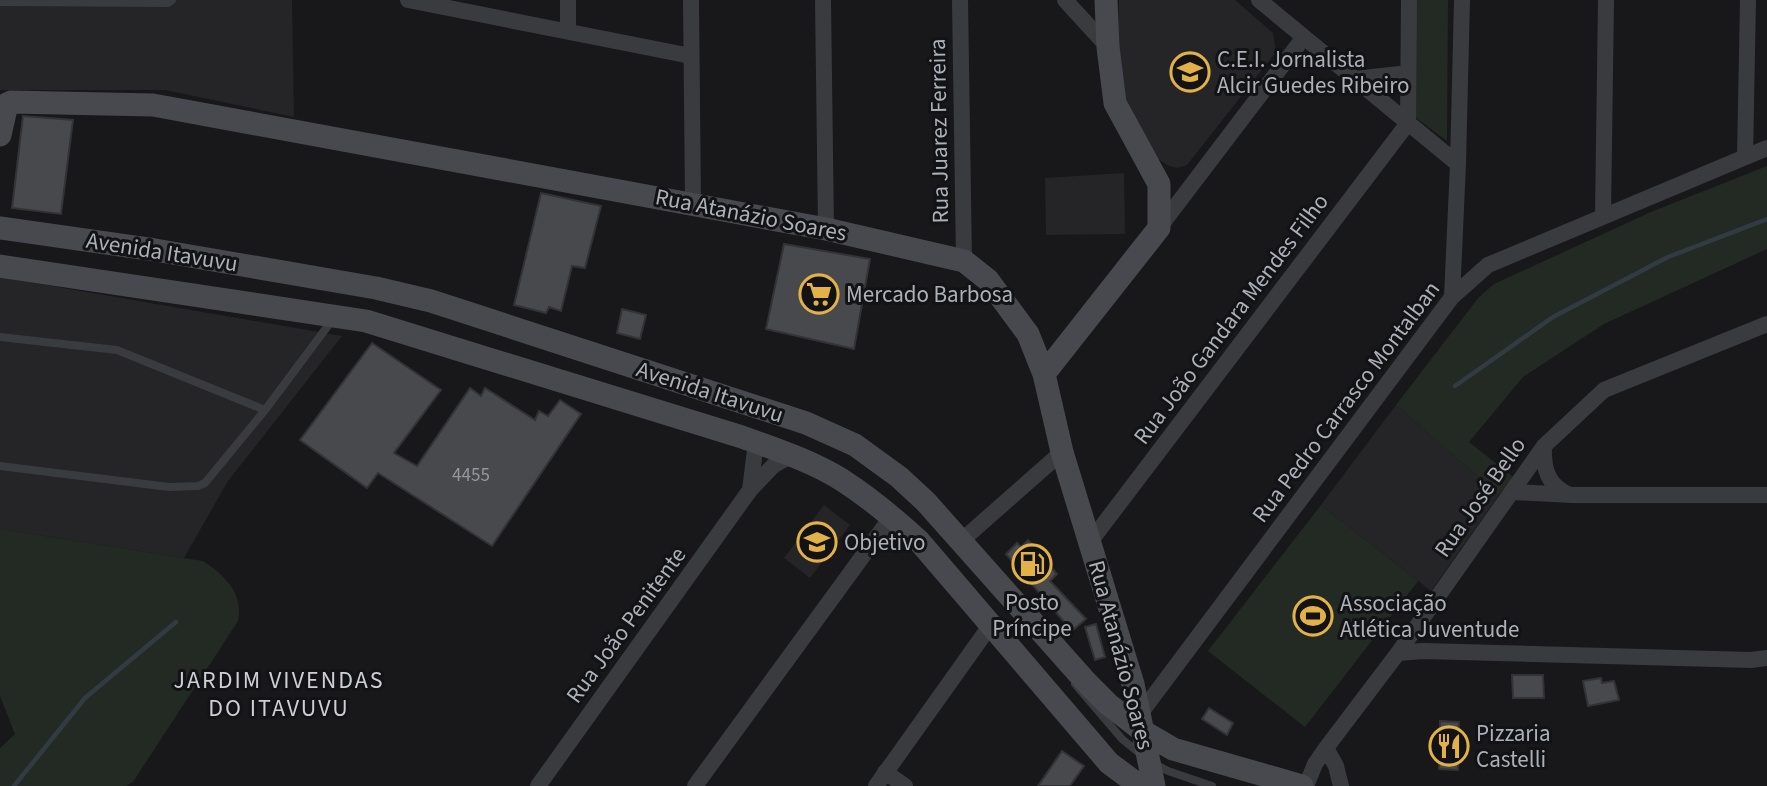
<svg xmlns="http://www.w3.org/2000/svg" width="1767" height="786" font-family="'Source Sans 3',sans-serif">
	<rect width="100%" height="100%" fill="#18181a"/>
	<path fill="#252527" d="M0,0H292L294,117L165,90H0Z
		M1119,0H1235L1273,33L1276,52L1187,165L1177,168L1167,165L1157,158L1123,93L1118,48Z
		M1124,173L1125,234L1046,235L1045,178Z
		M0,277L342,336L228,481L184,558L0,529Z
		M1396,405L1499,495L1431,591L1321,505Z
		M824,505L850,525L810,578L784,558Z"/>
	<path fill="#232a24" d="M1416,0H1448L1447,141L1415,117Z
		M1767,166V249L1604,324L1523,377L1469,442L1513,477L1499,495L1396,405L1479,297L1494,284L1651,212Z
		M1321,505L1418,581L1305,727L1208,651Z
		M0,529L203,561C224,575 244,593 238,621L133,782L126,786H0V748L15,734L0,696Z"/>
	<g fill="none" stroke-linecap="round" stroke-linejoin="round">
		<path stroke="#323b42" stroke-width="4.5" d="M1455,386L1553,317L1668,257L1767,219
			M14,786L85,698L176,622"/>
	</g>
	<path fill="#48494d" stroke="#333336" stroke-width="2" d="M23,116L73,120L61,214L12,208Z
		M541,193L601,206L585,268L572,266L561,311L549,307L546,313L514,305Z
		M784,244L870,259L854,349L766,329Z
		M622,309L646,315L640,339L617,333Z
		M372,343L441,390L394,453L417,466L470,388L481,396L485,388L535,420L539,411L548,416L560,400L581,414L492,546L378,473L367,488L300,440Z
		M1028,540L1057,574L1050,581L1086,619L1072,631L1006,554L1017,543L1021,547Z
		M1096,624L1105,657L1095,660L1085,627Z
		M1512,675H1543L1544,698H1513Z
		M1601,678L1602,683L1614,681L1619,700L1588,706L1583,681Z
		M1209,708L1233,723L1227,735L1202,719Z
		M1440,721L1459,722L1458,770L1439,769Z
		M1062,751L1084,766L1070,786H1038Z"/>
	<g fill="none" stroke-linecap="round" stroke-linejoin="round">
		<path stroke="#3a3b3f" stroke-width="8" d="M0,2L168,3L172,0
			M0,337L117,350L265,410
			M0,466L169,487L198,486L205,483L265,410L333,319
			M1075,684L1122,739L1143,756
			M1153,763L1168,771L1212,786"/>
		<path stroke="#3a3b3f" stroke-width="16" d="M408,0L691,56
			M568,0V30
			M691,0L693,203
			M823,0L826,229
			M960,0L964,261
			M1065,0L1108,47
			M1259,0L1458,164
			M1355,79L1408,73
			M1745,157L1748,0
			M1603,215L1606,0
			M1159,228L1304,37
			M1452,297L1458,164L1462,0
			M1544,446C1543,467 1547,486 1570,495
			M750,490L756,442
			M1512,492L1572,495H1767
			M960,542L1062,452
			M1090,542L1408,123L1409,0
			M1398,653L1423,651L1751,660L1767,658
			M1140,714L1452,297L1488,265L1767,148
			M1326,748L1336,766L1341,786
			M885,772L905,786
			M538,786L750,490L774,465L791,456
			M695,786L892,516
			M876,786L990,626
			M1306,786L1315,764L1326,748L1398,653L1544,446L1604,390L1767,324"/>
		<path stroke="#48494f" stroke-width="23" d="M0,135L7,104L11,102L153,105L826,229L964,261L988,280L1028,334L1044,374L1062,452L1133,684L1154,786
			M0,228L155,250L376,288L431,301L806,423L855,445L899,477L926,502L1087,683L1108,704L1144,732L1173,749L1302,786
			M0,266L366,321L742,437C775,449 812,461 842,480C870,498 895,519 919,541L1109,763L1140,786
			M1044,374L1159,228V184L1115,103L1108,47L1106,0"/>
	</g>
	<defs>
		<g id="school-ring" transform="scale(2.0125)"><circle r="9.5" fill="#131315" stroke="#e2b148" stroke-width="1.5"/><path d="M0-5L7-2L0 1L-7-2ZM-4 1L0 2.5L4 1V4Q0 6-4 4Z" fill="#e2b148"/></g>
		<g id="supermarket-ring" transform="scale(2.0125)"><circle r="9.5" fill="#131315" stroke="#e2b148" stroke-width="1.5"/><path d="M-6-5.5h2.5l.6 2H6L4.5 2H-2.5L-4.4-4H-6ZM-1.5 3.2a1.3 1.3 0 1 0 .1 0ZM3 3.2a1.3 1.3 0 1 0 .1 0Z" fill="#e2b148"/></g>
		<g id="university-ring" transform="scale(2.0125)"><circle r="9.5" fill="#131315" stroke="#e2b148" stroke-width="1.5"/><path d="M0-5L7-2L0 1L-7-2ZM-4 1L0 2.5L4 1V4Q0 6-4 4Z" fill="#e2b148"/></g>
		<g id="fuel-ring" transform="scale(2.0125)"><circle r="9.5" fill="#131315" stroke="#e2b148" stroke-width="1.5"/><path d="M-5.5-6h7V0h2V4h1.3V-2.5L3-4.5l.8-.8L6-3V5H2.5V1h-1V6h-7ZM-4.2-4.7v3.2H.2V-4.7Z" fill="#e2b148"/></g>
		<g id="stadium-ring" transform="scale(2.0125)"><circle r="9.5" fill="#131315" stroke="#e2b148" stroke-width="1.5"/><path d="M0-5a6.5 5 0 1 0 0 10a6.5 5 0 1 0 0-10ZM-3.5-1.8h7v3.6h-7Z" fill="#e2b148"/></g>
		<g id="restaurant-ring" transform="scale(2.0125)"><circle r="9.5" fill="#131315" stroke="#e2b148" stroke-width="1.5"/><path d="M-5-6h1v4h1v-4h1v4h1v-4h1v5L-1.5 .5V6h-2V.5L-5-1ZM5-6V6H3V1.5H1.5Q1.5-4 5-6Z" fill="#e2b148"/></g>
	</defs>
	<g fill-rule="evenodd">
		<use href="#school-ring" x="1190" y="72"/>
		<use href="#supermarket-ring" x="819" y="294"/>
		<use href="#university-ring" x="817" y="542"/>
		<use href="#fuel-ring" x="1032" y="564"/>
		<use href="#stadium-ring" x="1313" y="616"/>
		<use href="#restaurant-ring" x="1449" y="746"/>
	</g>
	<g text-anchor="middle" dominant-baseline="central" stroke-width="6" stroke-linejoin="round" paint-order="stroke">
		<g font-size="19" fill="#93969e">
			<text x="471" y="475">4455</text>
		</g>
		<g font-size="23" fill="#acb0b9" stroke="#131315" text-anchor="start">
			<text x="1217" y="59">C.E.I. Jornalista<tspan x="1217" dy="26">Alcir Guedes Ribeiro</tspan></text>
			<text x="846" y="294">Mercado Barbosa</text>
			<text x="844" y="542">Objetivo</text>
			<text x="1032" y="602" text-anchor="middle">Posto<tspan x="1032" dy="26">Príncipe</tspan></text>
			<text x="1340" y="603">Associação<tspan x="1340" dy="26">Atlética Juventude</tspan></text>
			<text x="1476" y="733">Pizzaria<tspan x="1476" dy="26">Castelli</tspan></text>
		</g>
		<g font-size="23" fill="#acb0b9" stroke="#131315">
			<text transform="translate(939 131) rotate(-91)">Rua Juarez Ferreira</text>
			<text transform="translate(751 215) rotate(11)">Rua Atanázio Soares</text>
			<text transform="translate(162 252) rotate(9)">Avenida Itavuvu</text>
			<text transform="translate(1231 319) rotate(-53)">Rua João Gandara Mendes Filho</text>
			<text transform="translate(710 392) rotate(18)">Avenida Itavuvu</text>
			<text transform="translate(1346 402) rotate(-53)">Rua Pedro Carrasco Montalban</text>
			<text transform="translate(1480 497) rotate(-55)">Rua José Bello</text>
			<text transform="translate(626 625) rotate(-54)">Rua João Penitente</text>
			<text transform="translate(1121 655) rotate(75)">Rua Atanázio Soares</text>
		</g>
		<g font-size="24" letter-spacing="2" fill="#cdcfd5" stroke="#131315">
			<text x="279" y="680">JARDIM VIVENDAS<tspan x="279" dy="28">DO ITAVUVU</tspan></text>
		</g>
	</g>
</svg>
